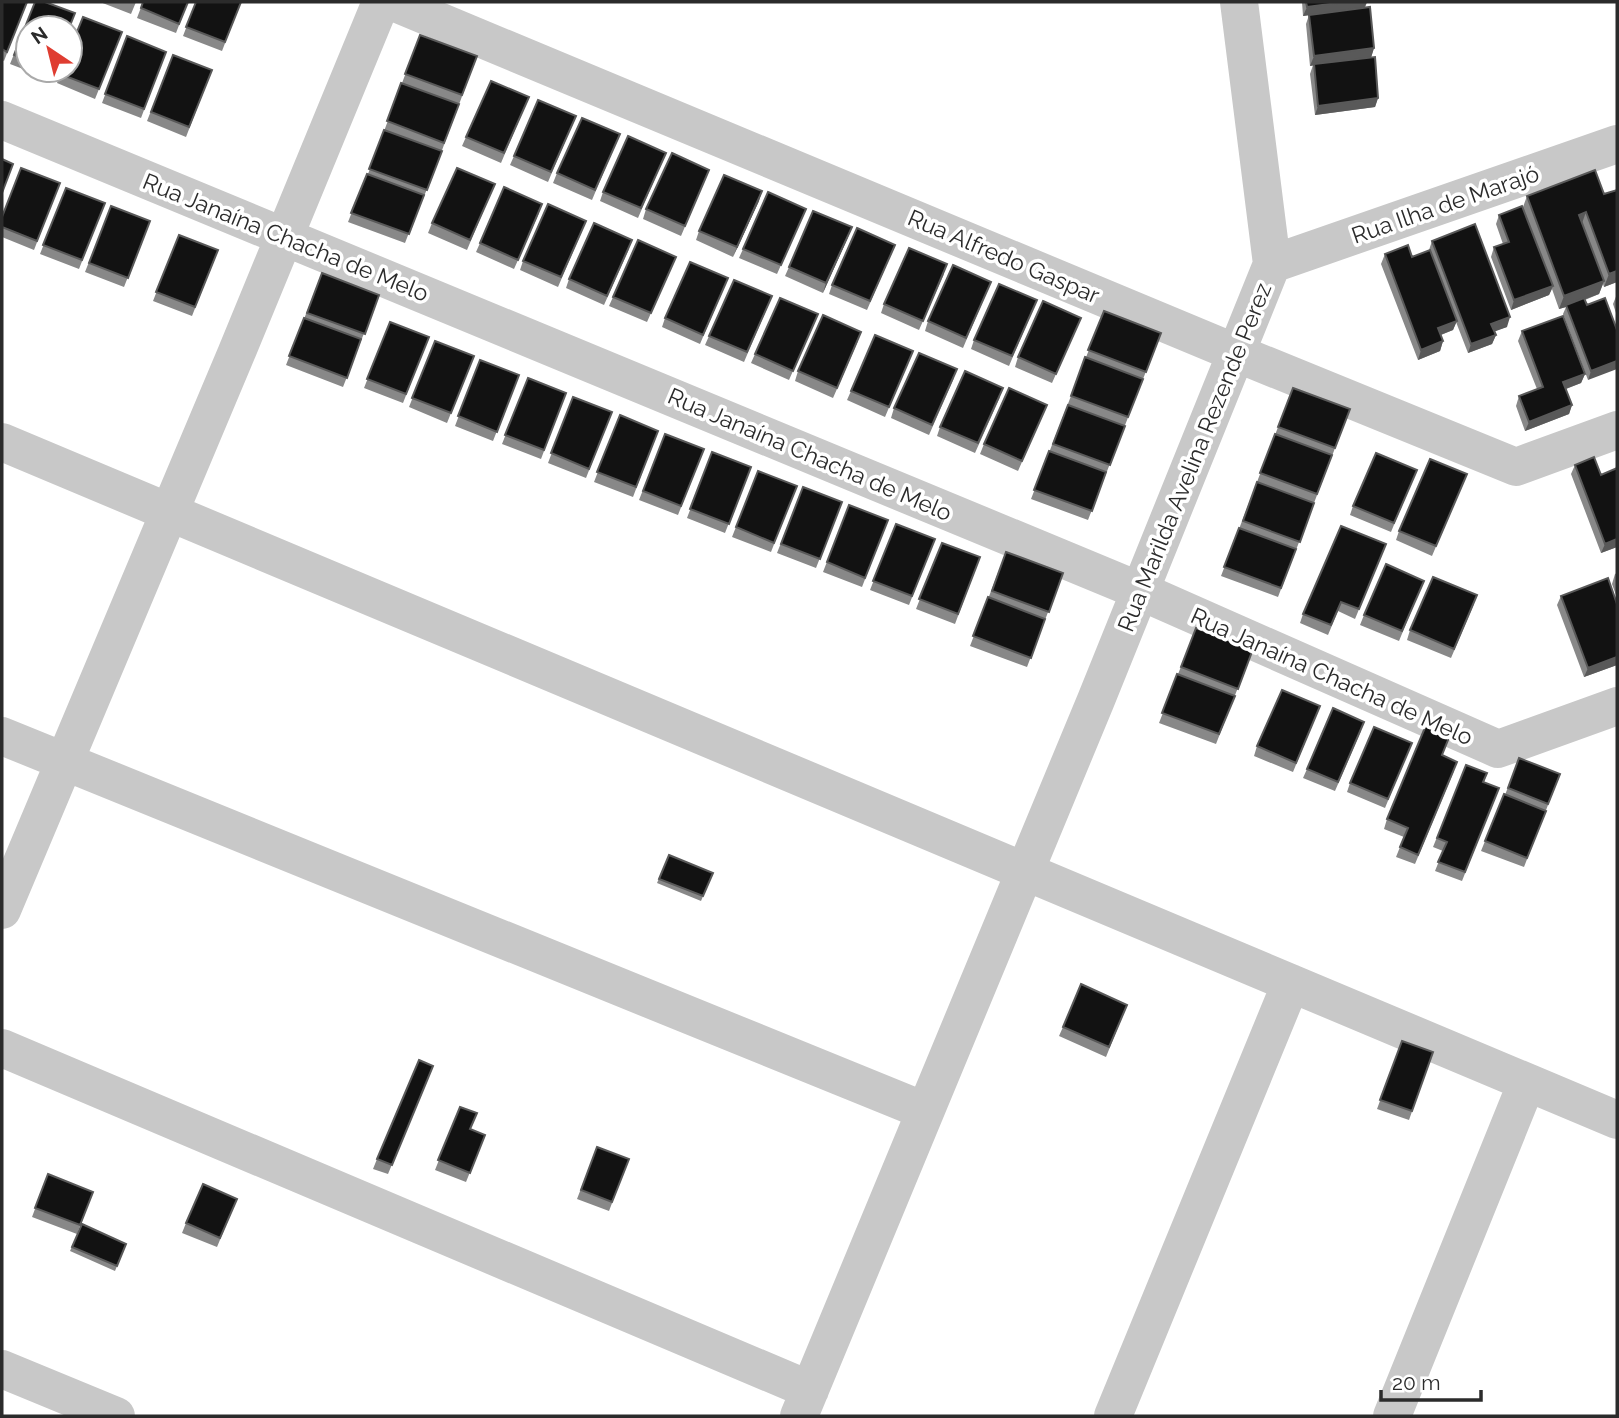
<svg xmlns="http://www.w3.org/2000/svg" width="1619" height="1418" font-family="Raleway,sans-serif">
	<rect width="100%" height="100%" fill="#fff"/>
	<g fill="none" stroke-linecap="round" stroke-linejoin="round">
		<path stroke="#c8c8c8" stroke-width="38" d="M393,2L1236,353L1516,467L1617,430
			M2,120L1140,591L1498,749L1617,706
			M1272,264L1617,144
			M2,442L1617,1120
			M2,736L925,1111
			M2,910L236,354L381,2
			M2,1048L810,1390
			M2,1369L116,1416
			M799,1416L1096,700L1272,264L1239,2
			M1113,1416L1291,983
			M1392,1416L1527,1082"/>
	</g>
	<path fill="#888" d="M2,2H27L4,61L2,60Z
		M35,2L28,28V70H53L49,79L10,64Z
		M100,2H136L131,14Z
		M143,2H188L176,33L137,18Z
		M196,2H241L222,51L183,36Z
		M1302,2H1367L1365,8L1374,48L1371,57L1378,98L1375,107L1315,115L1310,74L1313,65L1310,66L1306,24L1309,15L1303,16Z
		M122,32L95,99L57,83L62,70Z
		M420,35L477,56L438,161L423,199H422L405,243L348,222L367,174H368Z
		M127,36L166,52L141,118L102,103Z
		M173,55L212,70L186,137L147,121Z
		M529,97L501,163L462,146L466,137Z
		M576,116L548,182L510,165L514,156Z
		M616,143L592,200L553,183L557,173Z
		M666,153L638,218L600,201L603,192Z
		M709,170L681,236L643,219L646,209Z
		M60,183L34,250L2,237V217Z
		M66,188L105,203L79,269L40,254Z
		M1617,190V282L1604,287L1603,284L1599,294L1585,300L1587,305L1617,330L1588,380L1563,314L1566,307L1559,309L1552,289L1549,295L1511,310L1491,257L1494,247L1503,244L1496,224L1499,215L1523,207L1527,196L1604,194Z
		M491,193L467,250L428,233L432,223Z
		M759,201L733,257L696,240L699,231Z
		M111,206L150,221L124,287L85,272Z
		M806,209L777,274L739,258L743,249Z
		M539,213L514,269L476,252L480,243Z
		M582,231L558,287L520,270L523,261Z
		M179,235L218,250L192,316L153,301Z
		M848,237L823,293L785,276L789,267Z
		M1432,241L1507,327L1494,331L1496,335L1492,344L1468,353L1456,322L1453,330L1441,335L1443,341L1440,351L1418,360L1381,264L1385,254L1412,257L1429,250Z
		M895,245L867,310L829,294L832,285Z
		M629,249L604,305L566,288L569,279Z
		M676,257L647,322L609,306L613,297Z
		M322,273L379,295L343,387L286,365Z
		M944,274L919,330L881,313L884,304Z
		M728,278L700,344L662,327L665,318Z
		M991,282L963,348L925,331L928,321Z
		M1617,294V316L1613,304Z
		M1037,300L1009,366L971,349L974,340Z
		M768,306L744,362L705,345L709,336Z
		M1104,311L1161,333L1088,520L1031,499Z
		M818,314L789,380L751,363L755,354Z
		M1081,318L1052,383L1015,367L1018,357Z
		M390,322L429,337L403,403L364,388Z
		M1522,331L1585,374L1581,383L1566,389L1572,405L1569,414L1525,431L1516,406L1519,396L1537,389L1518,341Z
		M435,341L474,356L447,423L409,407Z
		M858,341L833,398L795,381L798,371Z
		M913,351L885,417L847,400L851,391Z
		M480,360L519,375L493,441L455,426Z
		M528,378L566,393L541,459L502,444Z
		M954,378L929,435L891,418L894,408Z
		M1293,388L1350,409L1278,597L1221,576Z
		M573,397L612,412L586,478L548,463Z
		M1000,397L975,453L937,436L940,427Z
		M1043,414L1018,471L980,454L984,444Z
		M620,415L658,431L633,497L594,482Z
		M665,434L704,449L678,515L639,500Z
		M712,452L751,467L725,533L687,518Z
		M1575,465L1601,475L1617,468V547L1601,553L1571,474Z
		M758,471L797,486L771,552L732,537Z
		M1413,479L1391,532L1350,515L1353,506Z
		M1463,483L1432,556L1396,540L1399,531Z
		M803,487L842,502L816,568L777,553Z
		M849,505L888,520L862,587L823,572Z
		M896,524L935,539L909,605L870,590Z
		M942,543L980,557L955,624L916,609Z
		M1386,544L1355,619L1338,611L1328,635L1300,623L1303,614Z
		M1006,552L1063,573L1027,667L970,646Z
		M1617,573V598L1612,584L1615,574Z
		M1420,590L1399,641L1360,625L1364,615Z
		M1561,596L1617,604V665L1584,677L1557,605Z
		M1474,604L1451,658L1407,640L1410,630Z
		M1196,628L1253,649L1216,744L1159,723Z
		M1320,706L1293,772L1254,756L1257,746Z
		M1361,731L1335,791L1303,778L1307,769Z
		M1408,752L1385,808L1347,792L1350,783Z
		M1442,756L1454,771L1415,864L1396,857L1404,837L1384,829L1387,819Z
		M1519,758L1560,774L1524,867L1481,851L1504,794L1505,795Z
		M1466,765L1487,773L1484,782L1499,788L1462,881L1435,871L1443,851L1433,847Z
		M669,855L713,873L701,901L657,883Z
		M1127,1005L1106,1057L1059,1036L1063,1027Z
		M1402,1041L1433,1052L1409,1120L1377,1109Z
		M433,1066L388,1174L373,1169L377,1159Z
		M460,1107L470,1129L485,1135L466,1182L435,1170Z
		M597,1147L629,1159L609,1211L577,1199Z
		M48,1174L93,1192L77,1234L32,1217Z
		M237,1199L217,1247L182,1233L186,1223Z
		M82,1224L126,1244L115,1271L70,1251Z"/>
	<path fill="#595959" d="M1345,2H1367L1364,8L1303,16L1307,7Z
		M1374,48L1371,58L1310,66L1314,56Z
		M1378,98L1375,107L1315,115L1318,106Z
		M762,191L759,201L733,257L737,247Z
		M1586,212L1581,226L1579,215Z
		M852,227L848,237L823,293L826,283Z
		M1617,271V282L1604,287L1609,274Z
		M1604,281L1599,294L1567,306L1566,305V307L1559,309L1564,296Z
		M1553,286L1549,295L1511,310L1514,300Z
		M1510,317L1507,327L1488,334L1491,324Z
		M1457,321L1453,330L1435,337L1438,328Z
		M1496,335L1492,344L1468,353L1471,344Z
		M1443,341L1440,351L1418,360L1421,350Z
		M1617,361V369L1588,380L1591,371Z
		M1585,374L1581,383L1560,391L1563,382Z
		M1572,405L1569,414L1525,431L1529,422Z
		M1617,539V547L1601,553L1605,544Z
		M1617,657V665L1584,677L1588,668Z"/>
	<path fill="#121212" stroke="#595959" stroke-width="2" d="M2,2H27L7,52L2,49Z
		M35,2H45L75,13L69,28H28V60L14,55Z
		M143,2H188L179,24L141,8Z
		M196,2H241L225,42L186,27Z
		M1306,2H1345L1307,7Z
		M1370,7L1374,48L1314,56L1309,15Z
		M83,17L122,32L99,89L60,74L62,70H70V49Z
		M420,35L477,56L462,95L405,74Z
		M127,36L166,52L144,109L105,94Z
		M173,55L212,70L189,127L151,112Z
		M1375,57L1378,98L1318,106L1314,64Z
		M491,81L529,97L504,153L466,137Z
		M401,83L459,104L444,143L387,121Z
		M538,100L576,116L551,172L514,156Z
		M582,118L620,134L595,190L557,173Z
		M384,130L442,151L427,190L369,169Z
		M628,136L666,153L641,208L603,192Z
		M672,153L709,170L685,226L646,209Z
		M2,159L13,164L2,193Z
		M21,168L60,183L37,241L2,227V217Z
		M457,168L495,184L470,240L432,223Z
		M1595,170L1604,194L1617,190V271L1609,274L1586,212L1579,215L1604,281L1564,296L1527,196Z
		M367,174L424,195L409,234L351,213Z
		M724,175L762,191L737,247L699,231Z
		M504,187L542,204L518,260L480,243Z
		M66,188L105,203L82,260L43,245Z
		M768,192L806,209L781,265L743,249Z
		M548,204L586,221L561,277L523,261Z
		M111,206L150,221L128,278L89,263Z
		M1522,206L1553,286L1514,300L1494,247L1509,242L1499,215Z
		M813,211L852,227L826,283L789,267Z
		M594,223L632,240L607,296L569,279Z
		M1475,224L1510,317L1491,324L1496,335L1471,344L1432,241Z
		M857,228L895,245L870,301L832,285Z
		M179,235L218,250L195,307L156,292Z
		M638,240L676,257L651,313L613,297Z
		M1408,245L1412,257L1430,250L1457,321L1438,328L1443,341L1421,350L1385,254Z
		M909,248L947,264L923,321L884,304Z
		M690,262L728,278L703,335L665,318Z
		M953,265L991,282L966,338L928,321Z
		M322,273L379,295L365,334L307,313Z
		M734,280L772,296L747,352L709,336Z
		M999,284L1037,300L1012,356L974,340Z
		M780,298L818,314L793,371L755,354Z
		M1584,298L1587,305L1605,298L1617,330V361L1591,371L1566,305Z
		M1043,301L1081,318L1056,374L1018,357Z
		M1104,311L1161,333L1146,372L1088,350Z
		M823,315L861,332L837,388L798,371Z
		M1563,316L1585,374L1563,382L1572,405L1529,422L1519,396L1543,387L1522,331Z
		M304,318L361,339L347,378L289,356Z
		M390,322L429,337L406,394L367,379Z
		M875,335L913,351L889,407L851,391Z
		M435,341L474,356L451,413L412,398Z
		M919,353L957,369L932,425L894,408Z
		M1085,357L1143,379L1128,417L1071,396Z
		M480,360L519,375L497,432L458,416Z
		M965,371L1003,388L978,443L940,427Z
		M528,378L566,393L544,450L505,435Z
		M1009,388L1047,405L1022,461L984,444Z
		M1293,388L1350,409L1335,448L1278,427Z
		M573,397L612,412L589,469L551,453Z
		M1068,405L1125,426L1110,465L1053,444Z
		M620,415L658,431L636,487L597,472Z
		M665,434L704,449L681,506L643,491Z
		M1275,434L1332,455L1317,494L1260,473Z
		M1049,451L1106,472L1092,511L1034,490Z
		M712,452L751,467L729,524L690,509Z
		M1376,453L1417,470L1394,523L1353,506Z
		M1594,457L1601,475L1617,468V539L1605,544L1575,465Z
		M1430,459L1467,474L1436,546L1399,531Z
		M758,471L797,486L774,543L736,527Z
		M1257,482L1314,503L1300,542L1243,521Z
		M803,487L842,502L820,559L781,544Z
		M849,505L888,520L865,578L827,562Z
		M896,524L935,539L912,596L873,581Z
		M1341,526L1386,544L1359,609L1341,602L1331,625L1303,614Z
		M1239,528L1296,549L1281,588L1224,567Z
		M942,543L980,557L958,614L919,599Z
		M1006,552L1063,573L1049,612L992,591Z
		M1386,564L1424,581L1402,631L1364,615Z
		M1433,577L1477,595L1454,649L1410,630Z
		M1608,578L1617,604V657L1588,668L1561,596Z
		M988,597L1045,619L1031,658L973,636Z
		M1196,628L1253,649L1238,689L1181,667Z
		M1177,674L1235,696L1219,734L1162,713Z
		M1282,690L1320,706L1296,763L1257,746Z
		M1333,708L1364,722L1338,782L1307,769Z
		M1426,725L1450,735L1442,755L1457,762L1418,855L1400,847L1408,828L1387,819Z
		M1374,727L1412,743L1388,799L1350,783Z
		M1519,758L1560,774L1548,804L1508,788Z
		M1466,765L1487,773L1483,782L1499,788L1465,872L1438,862L1447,842L1437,838Z
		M1504,794L1546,811L1527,858L1485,841Z
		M669,855L713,873L703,896L659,879Z
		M1081,984L1127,1005L1109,1047L1063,1027Z
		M1402,1041L1433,1052L1412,1111L1380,1100Z
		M419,1060L433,1066L392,1165L377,1159Z
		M460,1107L477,1113L470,1129L485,1135L470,1173L438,1160Z
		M597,1147L629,1159L612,1202L581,1190Z
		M48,1174L93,1192L80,1225L35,1208Z
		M203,1184L237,1199L220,1238L186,1223Z
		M82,1224L126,1244L117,1266L72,1247Z"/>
	<g text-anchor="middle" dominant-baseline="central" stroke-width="7" stroke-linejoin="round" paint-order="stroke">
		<g font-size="23" fill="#2b2b2b" stroke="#fff">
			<text transform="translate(1445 204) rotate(-19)">Rua Ilha de Marajó</text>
			<text transform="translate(286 237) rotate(22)">Rua Janaína Chacha de Melo</text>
			<text transform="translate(1004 256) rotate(23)">Rua Alfredo Gaspar</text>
			<text transform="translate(810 454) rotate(23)">Rua Janaína Chacha de Melo</text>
			<text transform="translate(1194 457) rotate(-68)">Rua Marilda Avelina Rezende Perez</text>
			<text transform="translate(1332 676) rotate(24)">Rua Janaína Chacha de Melo</text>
		</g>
	</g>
	<rect width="1619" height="1418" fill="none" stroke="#2b2b2b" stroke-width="7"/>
	<g transform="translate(49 49) rotate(325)"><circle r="33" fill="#ffffff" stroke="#aaaaaa" stroke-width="2"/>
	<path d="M0-5L12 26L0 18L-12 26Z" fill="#df3d31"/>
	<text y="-10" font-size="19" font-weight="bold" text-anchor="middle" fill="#2b2b2b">N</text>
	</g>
	<path d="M1381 1390v10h100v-10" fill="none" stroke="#2b2b2b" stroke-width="3.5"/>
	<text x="1392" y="1390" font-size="21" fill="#2b2b2b" stroke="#ffffff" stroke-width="5" paint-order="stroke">20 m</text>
</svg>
